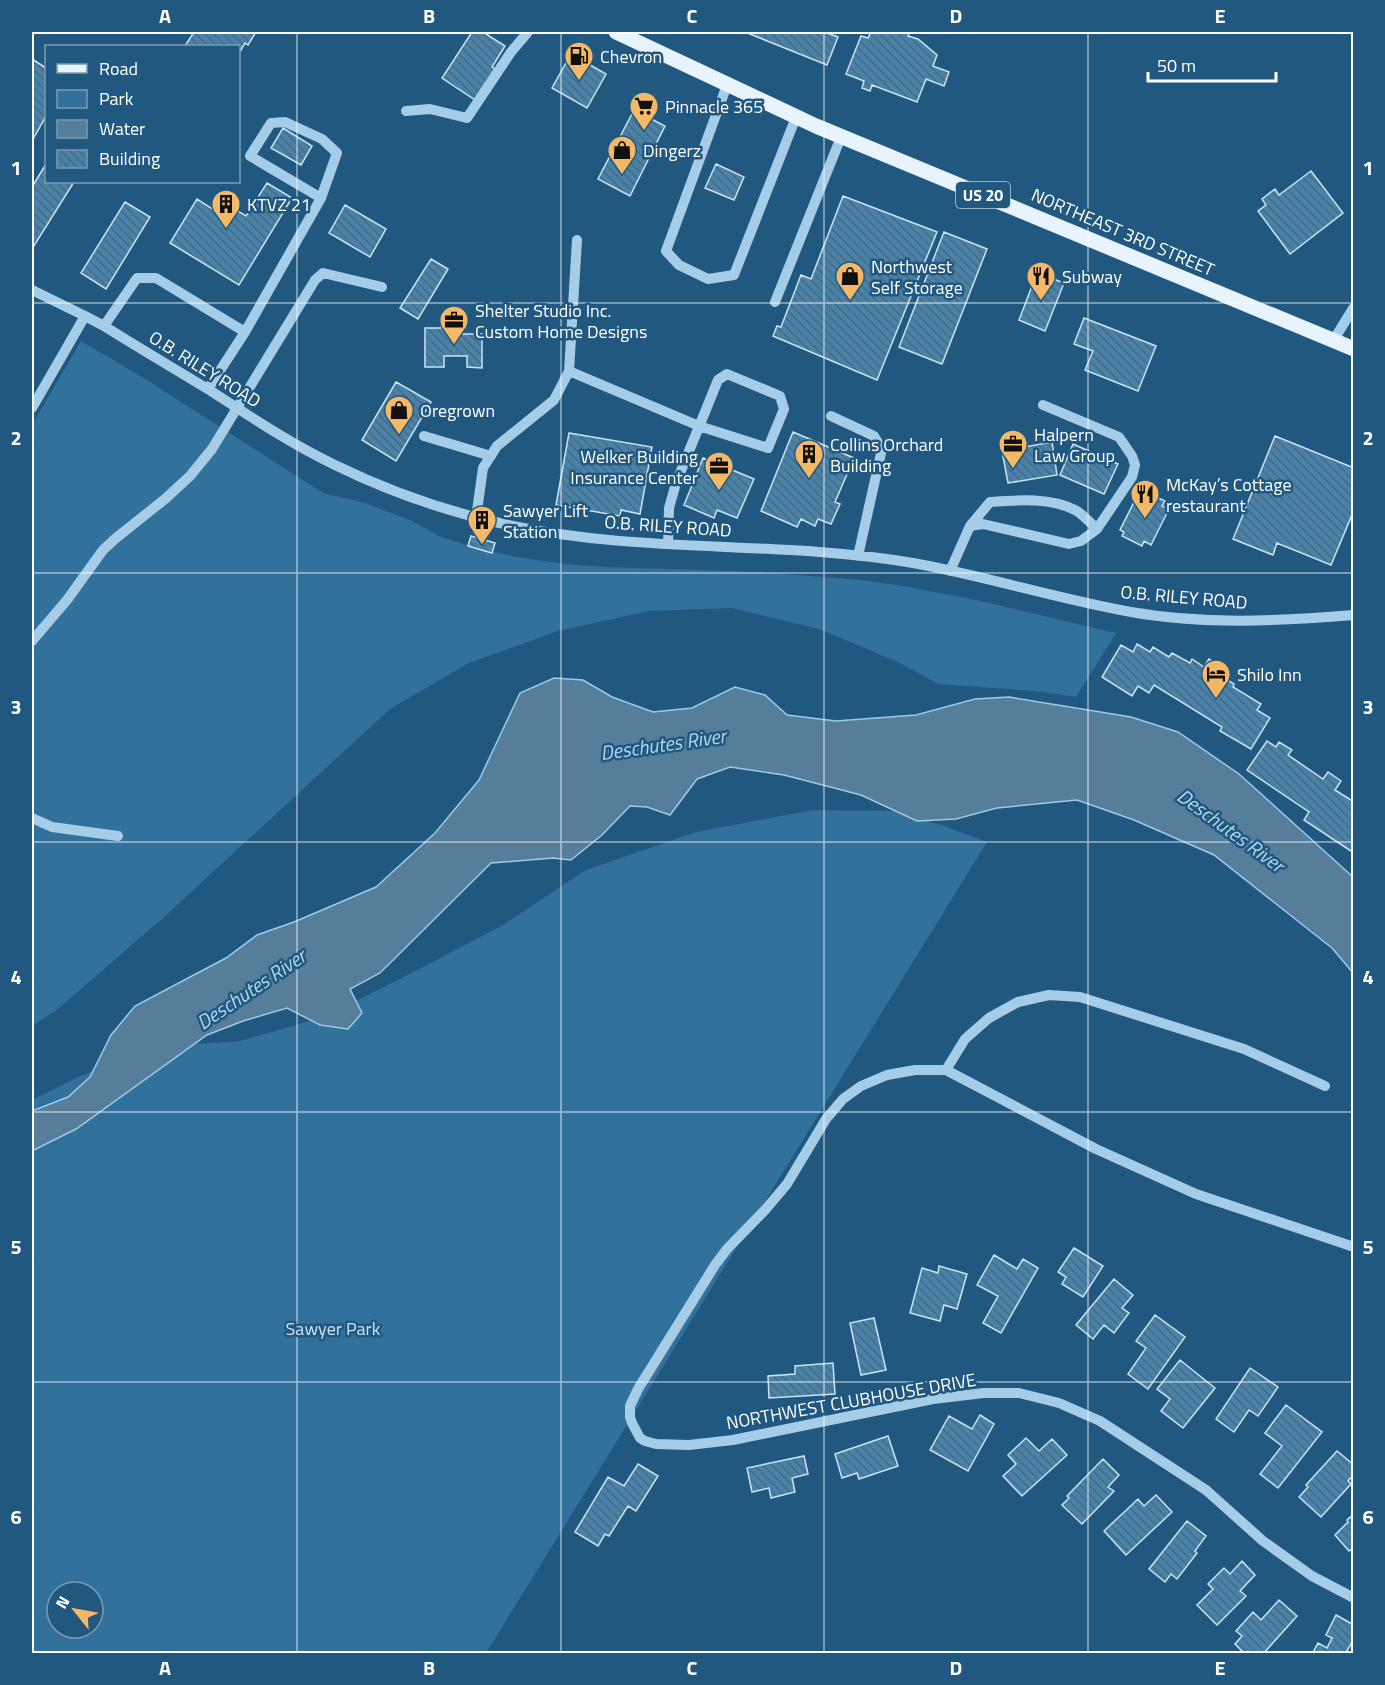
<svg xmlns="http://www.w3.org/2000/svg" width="1385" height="1685" font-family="'Titillium Web',sans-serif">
	<defs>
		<pattern id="building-back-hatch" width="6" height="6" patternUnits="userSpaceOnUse" patternTransform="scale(1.5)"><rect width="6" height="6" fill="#4982a9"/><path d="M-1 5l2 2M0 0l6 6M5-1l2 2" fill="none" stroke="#4a6a7f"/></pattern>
	</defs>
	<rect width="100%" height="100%" fill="#215880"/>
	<path fill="#31719c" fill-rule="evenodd" d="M81,341L142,377L323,493L365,503L412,521L441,537L467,545L516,557L564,564L606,567L760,572L862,580L903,586L976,600L1116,633L1076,697L1035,691L938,684L898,662L819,629L732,608L649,611L558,631L469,663L390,709L164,917L58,1009L32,1026V425Z
		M813,810L896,811L944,826L987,842L486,1653L32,1654V1100L76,1078L151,1047L240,1041L324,1017L406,976L503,925L586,870L696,832ZM57,1592H93V1628H57Z"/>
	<path fill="#567e9a" stroke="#9acae9" stroke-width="1.5" d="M554,678L583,680L612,697L653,712L692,708L735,687L765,695L787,715L836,721L916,715L975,699L1009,697L1131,717L1178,732L1239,774L1353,877V973L1332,948L1214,855L1134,820L1077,800L997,808L956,819L917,821L861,795L784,775L730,767L697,779L670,815L647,807L630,806L602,835L571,860L553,858L491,863L380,973L350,989L362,1013L348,1029L320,1025L287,1008L243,1021L207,1035L76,1129L32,1151V1111L68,1097L90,1077L111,1035L135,1006L226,958L257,935L294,922L376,887L435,833L479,780L520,693Z"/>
	<path fill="url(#building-back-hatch)" stroke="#cae4f6" stroke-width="1.5" d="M194,32H256L248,45L245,43L238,55V46H185Z
		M472,32H483L505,46L492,67L495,69L475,100L442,78Z
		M745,32H825L838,37L827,65Z
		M871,32H910L908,36L918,39L937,55L933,66L949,72L944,86L926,79L917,102L872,85L870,91L862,88L864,81L846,74L861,36L868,38Z
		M571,54L606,74L587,108L552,88Z
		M32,59L46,68V116L32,141Z
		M634,110L665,126L630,196L598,179Z
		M283,128L312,146L301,165L271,148Z
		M46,164V182H74L32,249V187Z
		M716,164L744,177L734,200L705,188Z
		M1311,171L1343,213L1290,254L1258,211L1266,205L1262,199L1275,189L1279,195Z
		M267,183L292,198L239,285L170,243L197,199L217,212L223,202L246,216Z
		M843,196L937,232L877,380L773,336L777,326L781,327L801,275L811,279Z
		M125,202L150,217L106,289L81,273Z
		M345,205L386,229L370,257L329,233Z
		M944,232L987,249L942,364L899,347Z
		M431,259L448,269L418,319L400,308Z
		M1037,273L1064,283L1045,331L1019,320Z
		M1084,318L1156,346L1138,391L1085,370L1093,351L1074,344Z
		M441,323H454V334H482V368L467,367V356H444V367H425V328H441Z
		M396,382L431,402L396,461L362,440Z
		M793,432L854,458L835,502L840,504L831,524L818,519L815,526L801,519L797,527L761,511Z
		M569,433L652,447L640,514L621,510L620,516L556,505Z
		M1275,436L1354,468V510L1331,565L1277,543L1273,555L1233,539Z
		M1052,442L1057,475L1008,483L1002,451Z
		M1073,444L1118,464L1104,494L1060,475Z
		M703,458L754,479L737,518L717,510L714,518L684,505Z
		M1138,494L1148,499L1150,494L1165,501L1162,506L1169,509L1151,545L1144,541L1142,546L1122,536L1124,532L1120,530Z
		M471,536L495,543L492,553L468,546Z
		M1137,644L1150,652L1153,647L1169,657L1172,653L1190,663L1192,659L1204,667L1209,659L1227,670L1223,677L1234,684L1233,687L1261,704L1257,710L1270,718L1251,749L1220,731L1222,727L1154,685L1149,693L1138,686L1132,696L1102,677L1121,645L1133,652Z
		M1267,741L1276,747L1279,742L1292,750L1288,755L1323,779L1328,772L1341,781L1335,790L1354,802V853L1304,820L1309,812L1247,770Z
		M1074,1248L1103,1266L1083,1297L1062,1284L1066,1277L1058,1272Z
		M994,1255L1017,1269L1023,1259L1038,1268L1001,1333L983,1323L998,1296L977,1285Z
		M939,1266L967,1274L957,1309L944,1305L940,1321L910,1313L922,1268L938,1273Z
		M1114,1279L1133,1295L1122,1308L1129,1313L1114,1333L1104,1325L1093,1339L1076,1325Z
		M1155,1315L1185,1337L1148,1389L1128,1374L1146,1348L1136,1341Z
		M874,1318L886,1370L861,1375L850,1323Z
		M1180,1360L1215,1388L1183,1428L1161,1411L1170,1399L1157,1389Z
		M833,1363L835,1394L769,1398L768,1376L795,1374V1366Z
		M1250,1368L1278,1387L1258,1416L1249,1410L1234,1432L1216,1419Z
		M1286,1405L1322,1432L1278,1488L1260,1474L1282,1446L1265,1433Z
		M980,1415L994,1424L968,1471L930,1450L949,1416L972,1429Z
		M888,1436L898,1466L859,1479L857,1473L842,1478L835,1454Z
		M1026,1438L1039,1451L1052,1439L1067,1455L1022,1496L1003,1476L1016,1464L1008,1455Z
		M1337,1451L1354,1465V1474L1348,1481L1351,1484L1321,1517L1299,1497L1308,1487L1306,1485Z
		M804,1456L808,1474L792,1478L795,1492L771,1498L769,1488L752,1492L747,1468Z
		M1103,1459L1119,1475L1108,1487L1114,1491L1082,1524L1062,1505L1069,1498L1067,1496Z
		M638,1464L658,1476L636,1511L628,1506L609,1536L605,1534L598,1546L575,1532L608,1477L624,1486Z
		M1156,1495L1172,1512L1126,1555L1104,1531L1138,1499L1144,1506Z
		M1354,1514V1547L1349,1551L1335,1535L1348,1522L1347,1520Z
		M1187,1521L1206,1536L1195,1551L1197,1553L1177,1579L1171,1574L1165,1582L1149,1569Z
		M1242,1561L1255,1575L1240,1591L1246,1596L1217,1625L1197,1605L1213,1589L1208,1584L1224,1568L1230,1574Z
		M1279,1600L1297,1616L1263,1654H1245L1235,1644L1242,1636L1236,1631L1253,1612L1261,1620Z
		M1336,1615L1354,1625V1639L1345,1654H1312L1318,1643L1327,1648L1332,1638L1326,1635Z"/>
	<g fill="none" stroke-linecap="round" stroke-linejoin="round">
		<path stroke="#a6cde8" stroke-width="10" d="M727,85L666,251L679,265L708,279L734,275L796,117
			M406,111L430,109L467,118L511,52L528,32
			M32,290L85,316L104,326C139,348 175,369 211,391C251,417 291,444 335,465C390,492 448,512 508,525C641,554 779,540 913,563C986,576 1057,599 1131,612C1204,625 1280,621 1354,615
			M775,302L841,137
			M104,326L137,278H156L245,332
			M1333,341L1354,307
			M569,371L699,426L768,448L784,409L780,396L727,374L718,380L676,483L669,508L668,544
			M208,389L245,332L321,198L337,153L322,139L285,122L271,123L250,156L321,198
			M32,408L85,316
			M831,416L874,436L882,449L858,556
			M424,436L491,456
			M476,518L483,468L497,446L554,400L569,371L577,240
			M970,526L983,524L1069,544L1081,541L1097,529L1132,477L1135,465L1132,456L1119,437L1043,405
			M950,571L970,526L990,502C1018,500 1049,497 1075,510C1083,514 1090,523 1097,529
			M32,641L67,600L103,550L116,538L165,499L190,476L212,449L315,280L323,273L382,287
			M32,818L52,827L118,836
			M946,1070L965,1039L989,1018L1018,1002L1049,995L1080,997L1244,1049L1325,1086
			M1354,1247L1196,1194L1096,1149L946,1070H915L887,1075L861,1086L843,1099L826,1119L787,1184L765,1210L727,1249L715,1265L638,1389L630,1406V1417L632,1423L640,1438L645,1441L656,1444L689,1445L733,1440L933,1399L984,1393H1019L1059,1403L1100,1421L1206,1490L1263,1541L1312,1576L1354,1598"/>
		<path stroke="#e8f4fd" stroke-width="15" d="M616,32L816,126L1354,349"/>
	</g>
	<path fill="none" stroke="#fff" stroke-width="1.5" stroke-opacity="0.55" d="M297,32V1654M561,32V1654M824,32V1654M1088,32V1654M32,303H1354M32,573H1354M32,842H1354M32,1112H1354M32,1382H1354"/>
	<defs>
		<g id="fuel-pin" transform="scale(1.5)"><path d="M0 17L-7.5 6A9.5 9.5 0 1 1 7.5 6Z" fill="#f4b867" stroke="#215880"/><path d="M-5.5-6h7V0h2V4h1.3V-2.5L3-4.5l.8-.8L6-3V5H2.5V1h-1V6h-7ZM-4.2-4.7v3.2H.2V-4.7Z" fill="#111"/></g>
		<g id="supermarket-pin" transform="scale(1.5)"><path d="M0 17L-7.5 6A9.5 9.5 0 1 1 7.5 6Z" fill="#f4b867" stroke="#215880"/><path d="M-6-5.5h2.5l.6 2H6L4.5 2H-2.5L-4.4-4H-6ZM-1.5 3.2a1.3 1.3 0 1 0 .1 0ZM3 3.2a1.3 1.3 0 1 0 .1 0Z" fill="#111"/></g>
		<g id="shop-pin" transform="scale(1.5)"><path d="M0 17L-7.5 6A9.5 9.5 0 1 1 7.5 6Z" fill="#f4b867" stroke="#215880"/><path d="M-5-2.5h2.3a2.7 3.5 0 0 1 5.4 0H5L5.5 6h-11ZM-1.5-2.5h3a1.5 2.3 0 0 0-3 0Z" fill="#111"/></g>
		<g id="building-pin" transform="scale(1.5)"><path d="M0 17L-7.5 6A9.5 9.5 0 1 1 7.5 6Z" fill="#f4b867" stroke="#215880"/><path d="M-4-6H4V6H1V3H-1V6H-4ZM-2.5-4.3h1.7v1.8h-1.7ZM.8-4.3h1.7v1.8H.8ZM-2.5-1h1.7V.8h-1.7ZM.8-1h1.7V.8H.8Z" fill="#111"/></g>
		<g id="restaurant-pin" transform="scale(1.5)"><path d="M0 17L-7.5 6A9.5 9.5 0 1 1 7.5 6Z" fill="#f4b867" stroke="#215880"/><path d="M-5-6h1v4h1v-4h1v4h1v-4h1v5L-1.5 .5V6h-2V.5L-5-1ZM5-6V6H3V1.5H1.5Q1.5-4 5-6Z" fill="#111"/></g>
		<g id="office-pin" transform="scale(1.5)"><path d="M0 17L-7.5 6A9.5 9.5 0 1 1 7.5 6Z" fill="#f4b867" stroke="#215880"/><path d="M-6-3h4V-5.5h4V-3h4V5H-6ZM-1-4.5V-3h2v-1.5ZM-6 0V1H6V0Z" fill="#111"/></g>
		<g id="hotel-pin" transform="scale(1.5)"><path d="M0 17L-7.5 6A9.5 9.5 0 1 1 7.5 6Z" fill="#f4b867" stroke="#215880"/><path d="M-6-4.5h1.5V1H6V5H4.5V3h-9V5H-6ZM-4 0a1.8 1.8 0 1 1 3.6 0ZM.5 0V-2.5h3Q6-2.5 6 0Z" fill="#111"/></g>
	</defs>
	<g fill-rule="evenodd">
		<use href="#fuel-pin" x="579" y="56"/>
		<use href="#supermarket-pin" x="644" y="106"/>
		<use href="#shop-pin" x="622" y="150"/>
		<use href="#building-pin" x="226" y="204"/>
		<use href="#shop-pin" x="850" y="276"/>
		<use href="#restaurant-pin" x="1041" y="276"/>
		<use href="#office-pin" x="454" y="320"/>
		<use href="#shop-pin" x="399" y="410"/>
		<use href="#office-pin" x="1013" y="444"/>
		<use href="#building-pin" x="809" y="454"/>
		<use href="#office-pin" x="719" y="466"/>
		<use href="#restaurant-pin" x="1145" y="494"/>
		<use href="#building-pin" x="482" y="520"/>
		<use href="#hotel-pin" x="1216" y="674"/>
	</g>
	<g text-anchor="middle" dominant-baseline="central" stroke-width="5" stroke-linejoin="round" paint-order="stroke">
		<rect fill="#215880" stroke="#bccdd9" stroke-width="1.5" x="956" y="182" width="54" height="26" rx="4.5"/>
		<g font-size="16" font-weight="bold" fill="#fff">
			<text x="983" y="195">US 20</text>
		</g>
		<g font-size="18" fill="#fff" stroke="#215880" text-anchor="start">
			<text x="600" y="56">Chevron</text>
			<text x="665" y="106">Pinnacle 365</text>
			<text x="643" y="150">Dingerz</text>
			<text x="247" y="204">KTVZ 21</text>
			<text x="871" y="266">Northwest<tspan x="871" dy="21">Self Storage</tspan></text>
			<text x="1062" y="276">Subway</text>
			<text x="475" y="310">Shelter Studio Inc.<tspan x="475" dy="21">Custom Home Designs</tspan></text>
			<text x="420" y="410">Oregrown</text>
			<text x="1034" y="434">Halpern<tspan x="1034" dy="21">Law Group</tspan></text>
			<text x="830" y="444">Collins Orchard<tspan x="830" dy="21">Building</tspan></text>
			<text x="698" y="456" text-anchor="end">Welker Building<tspan x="698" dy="21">Insurance Center</tspan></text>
			<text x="1166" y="484">McKay’s Cottage<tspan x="1166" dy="21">restaurant</tspan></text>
			<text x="503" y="510">Sawyer Lift<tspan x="503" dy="21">Station</tspan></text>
			<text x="1237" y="674">Shilo Inn</text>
		</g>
		<g font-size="18" fill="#fff" stroke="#215880">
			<text transform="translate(1123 232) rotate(23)">NORTHEAST 3RD STREET</text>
			<text transform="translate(205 369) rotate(32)">O.B. RILEY ROAD</text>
			<text transform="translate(668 526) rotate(4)">O.B. RILEY ROAD</text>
			<text transform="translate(1184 597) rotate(5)">O.B. RILEY ROAD</text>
			<text transform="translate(851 1401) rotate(-10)">NORTHWEST CLUBHOUSE DRIVE</text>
		</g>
		<g font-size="18" fill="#cae4f6" stroke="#215880">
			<text x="333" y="1328">Sawyer Park</text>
		</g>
		<g font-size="20" font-style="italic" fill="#b2d7ef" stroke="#215880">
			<text transform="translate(663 744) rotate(-8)">Deschutes River</text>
			<text transform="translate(1231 830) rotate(36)">Deschutes River</text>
			<text transform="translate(251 989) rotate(-34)">Deschutes River</text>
		</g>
	</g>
	<rect width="1385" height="1685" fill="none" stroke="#215880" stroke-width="66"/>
	<rect x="45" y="45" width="195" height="138" fill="#215880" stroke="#7a9bb3" stroke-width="1.5"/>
	<rect x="57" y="64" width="30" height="9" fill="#e8f4fd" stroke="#7a9bb3" stroke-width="1.5"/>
	<text x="99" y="75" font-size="18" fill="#ffffff">Road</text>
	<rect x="57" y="90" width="30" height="18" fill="#31719c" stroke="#7a9bb3" stroke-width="1.5"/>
	<text x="99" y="105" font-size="18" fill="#ffffff">Park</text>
	<rect x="57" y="120" width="30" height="18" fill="#567e9a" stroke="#7a9bb3" stroke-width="1.5"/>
	<text x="99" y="135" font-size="18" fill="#ffffff">Water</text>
	<rect x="57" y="150" width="30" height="18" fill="url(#building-back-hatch)" stroke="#7a9bb3" stroke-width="1.5"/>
	<text x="99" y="165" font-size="18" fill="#ffffff">Building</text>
	<g transform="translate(75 1610) rotate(301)"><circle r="28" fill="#215880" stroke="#7a9bb3" stroke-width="1.5"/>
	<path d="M0-4.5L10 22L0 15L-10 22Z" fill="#f4b867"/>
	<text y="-9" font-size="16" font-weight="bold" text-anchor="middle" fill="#ffffff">N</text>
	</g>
	<path d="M1148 72v9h128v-9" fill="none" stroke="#ffffff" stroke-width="3"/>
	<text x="1157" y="72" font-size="18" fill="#ffffff" stroke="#215880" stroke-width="4.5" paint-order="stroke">50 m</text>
	<rect x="33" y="33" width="1319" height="1619" fill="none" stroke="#fff" stroke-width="2"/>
	<g font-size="20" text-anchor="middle" font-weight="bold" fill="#fff">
		<text x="165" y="23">A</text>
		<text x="429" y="23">B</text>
		<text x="692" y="23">C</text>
		<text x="956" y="23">D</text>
		<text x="1220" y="23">E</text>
		<text x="16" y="175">1</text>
		<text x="1368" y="175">1</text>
		<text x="16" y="445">2</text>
		<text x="1368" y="445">2</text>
		<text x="16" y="714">3</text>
		<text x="1368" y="714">3</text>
		<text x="16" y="984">4</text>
		<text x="1368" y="984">4</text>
		<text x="16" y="1254">5</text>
		<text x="1368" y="1254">5</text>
		<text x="16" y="1524">6</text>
		<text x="1368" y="1524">6</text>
		<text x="165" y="1675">A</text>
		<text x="429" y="1675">B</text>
		<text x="692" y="1675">C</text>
		<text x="956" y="1675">D</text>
		<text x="1220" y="1675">E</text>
	</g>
</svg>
